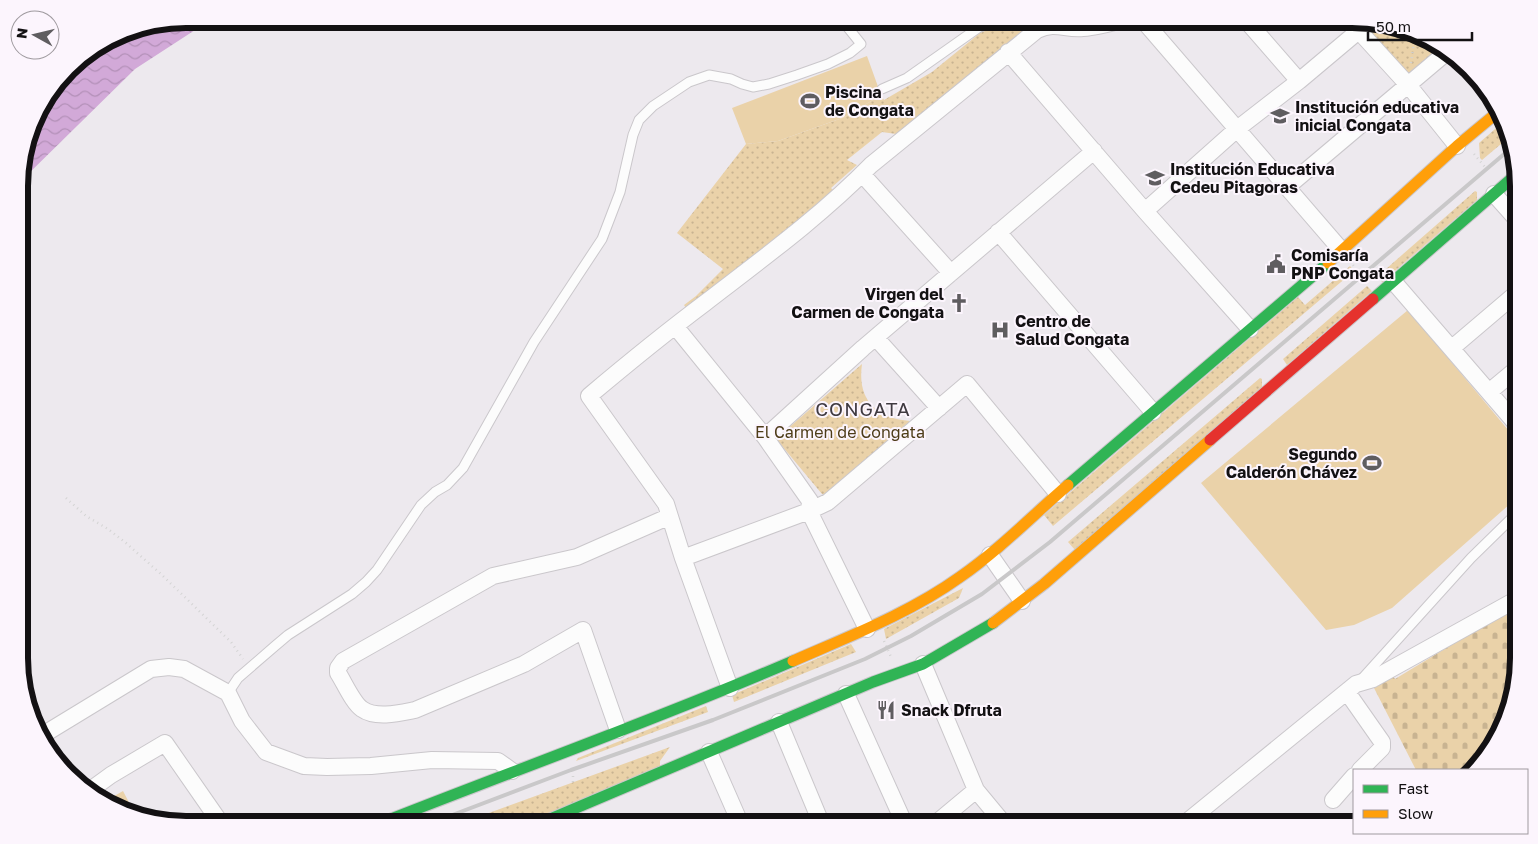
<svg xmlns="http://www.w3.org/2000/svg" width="1538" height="844" font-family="'Golos Text',sans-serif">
	<defs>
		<pattern id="green-dots" width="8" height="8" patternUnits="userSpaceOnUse" patternTransform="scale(1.25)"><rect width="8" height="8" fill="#ead2a9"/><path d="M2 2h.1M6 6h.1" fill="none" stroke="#c8b391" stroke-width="1.8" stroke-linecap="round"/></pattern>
		<pattern id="cemetery-stones" width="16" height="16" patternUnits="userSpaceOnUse" patternTransform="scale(1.25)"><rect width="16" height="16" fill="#ead2a9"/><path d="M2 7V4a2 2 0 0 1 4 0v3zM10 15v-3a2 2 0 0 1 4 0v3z" fill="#c8b391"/></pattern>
		<pattern id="water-waves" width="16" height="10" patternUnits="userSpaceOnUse" patternTransform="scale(1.25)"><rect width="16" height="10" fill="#d2a9d8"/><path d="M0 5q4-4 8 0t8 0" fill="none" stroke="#b390b8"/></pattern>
	</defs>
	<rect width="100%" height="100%" fill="#ede9ee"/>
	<path fill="url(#green-dots)" d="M1024,19H1046L975,71L896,134L882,132L847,160L857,165L831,188L835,192L686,308L684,305L696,296L723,269L677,233L746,144L778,141L845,117L881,95L884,100L932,72L980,33L1000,25Z
		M1373,24L1436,41L1444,49L1410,79L1367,30Z
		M1502,123L1507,139L1482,160L1480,158L1479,143Z
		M1475,191L1477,192V200L1382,282L1378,276Z
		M1350,266L1354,271L1053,526L1044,515L1298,297L1305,305Z
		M1367,286L1372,291L1287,365L1283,359Z
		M862,364C857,399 875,418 910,421L825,494H822L777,440L778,437Z
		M1260,378L1262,379V388L1075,550L1068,542Z
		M963,588L959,598L886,639L884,629Z
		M851,644L856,652L734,702L732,695Z
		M706,706L708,712L576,761L578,758Z
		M670,747L660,761V767L524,825H456Z"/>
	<path fill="url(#cemetery-stones)" d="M1519,604V669L1497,742L1470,770H1416L1374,688L1393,676L1395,679Z"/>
	<path fill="#ead2a9" d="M867,56L881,95L845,117L778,141L746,144L732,108Z
		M1408,310L1519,443V496L1392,608L1354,625L1326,630L1201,483Z
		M123,791L134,812L102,803Z"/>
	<path fill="url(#water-waves)" d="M185,19H212L135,69L20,182V164L36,111L75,60L122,31Z"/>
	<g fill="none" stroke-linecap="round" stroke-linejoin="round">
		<g stroke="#cac7cb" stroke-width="11">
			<path id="lane" d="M882,89L907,78L978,28L997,19
				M1360,681L1471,558L1519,511
				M228,693L238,678L275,646L288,635L352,594L366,582L377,570L421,505L435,492L447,485L463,468L534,342L602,239L620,192L633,135L639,120L653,106L689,82L709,75L731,79L742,84L753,87L769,84L797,75L828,64L850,53L861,44L841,19"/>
		</g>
		<g stroke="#cac7cb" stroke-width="18">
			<path id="street" d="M1142,19L1342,251
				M1245,19L1299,81
				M1348,19L1409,86L1457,146
				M1008,52L1145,211L1250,329
				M862,174L951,273
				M1287,187L1447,52
				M1494,194L1519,222
				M1145,211L1237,129L1299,81L1368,23
				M998,232L1153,412
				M1393,281L1519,427
				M675,326L765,437L810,501L809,511L867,629
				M876,338L939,408
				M1452,348L1519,291
				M1489,392L1519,367
				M765,437L863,348L1094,151
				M990,555L1022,601
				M683,558L809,511L828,502L967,384L1058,494
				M923,664L976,790L1005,825
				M730,688L683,558L666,504L589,396C627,364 665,333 705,303C762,259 821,216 871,165L1037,30C1056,21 1065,30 1083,28C1097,27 1111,23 1125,19
				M1347,692L1382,742V748L1360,770
				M846,694L905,825
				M779,722L822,825
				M618,730L583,630L524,664L415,710C400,713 376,719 362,709C353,703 344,682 338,673V668L343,661L493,576L577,557L668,517
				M41,736L151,669L169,667L184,669L228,693L242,721L266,752L304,766L327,767L371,766L432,760L498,761L512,771
				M709,752L741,825
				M89,791L111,775L165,743L222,825
				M1333,800L1354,776
				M934,825L976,790
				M1183,825L1356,684L1373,679L1519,598"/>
		</g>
		<g stroke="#cac7cb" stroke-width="13">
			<path id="fast" d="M1373,299L1518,173
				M1068,485L1328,263
				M376,825C515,770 656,720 793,661
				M536,825L873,682L923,664L993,623"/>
		</g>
		<g stroke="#cac7cb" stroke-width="13">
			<path id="slow" d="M1328,263L1457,146L1498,112
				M993,623L1044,584L1210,440
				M793,661C850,636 910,613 960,577C999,550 1032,516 1068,485"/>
		</g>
		<g stroke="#cac7cb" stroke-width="13">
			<path id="jam" d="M1210,440L1373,299"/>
		</g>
		<path stroke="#d4d4d4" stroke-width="2.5" stroke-dasharray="1 4" stroke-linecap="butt" d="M1428,39L1433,45
			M1411,63L1415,35
			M1474,154L1490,173
			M1353,265L1359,272
			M66,498L86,516L108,529L126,543L162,575L231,642L243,659
			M884,641L891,657
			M573,776V783"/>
		<use href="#lane" stroke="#fcfcfc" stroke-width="9"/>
		<use href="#street" stroke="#fcfcfc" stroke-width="16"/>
		<use href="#fast" stroke="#30b455" stroke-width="11"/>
		<use href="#slow" stroke="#ff9f0a" stroke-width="11"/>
		<use href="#jam" stroke="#e5322d" stroke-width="11"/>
		<path stroke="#c9c8c9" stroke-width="4" d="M426,825L571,770L713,720L865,659L911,636L982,594L1050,542L1510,149"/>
	</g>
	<defs>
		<g id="stadium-bare" transform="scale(1.5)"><path d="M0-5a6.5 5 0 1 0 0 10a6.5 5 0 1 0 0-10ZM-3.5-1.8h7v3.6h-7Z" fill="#5f5d60" stroke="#fcf5fd" stroke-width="2.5" paint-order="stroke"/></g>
		<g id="school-bare" transform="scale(1.5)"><path d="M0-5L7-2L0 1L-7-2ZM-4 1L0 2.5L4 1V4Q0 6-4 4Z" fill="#5f5d60" stroke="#fcf5fd" stroke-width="2.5" paint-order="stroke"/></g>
		<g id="civic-bare" transform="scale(1.5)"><path d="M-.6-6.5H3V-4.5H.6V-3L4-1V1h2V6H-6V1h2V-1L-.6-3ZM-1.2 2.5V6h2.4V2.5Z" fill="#5f5d60" stroke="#fcf5fd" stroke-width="2.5" paint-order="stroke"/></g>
		<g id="church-bare" transform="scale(1.5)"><path d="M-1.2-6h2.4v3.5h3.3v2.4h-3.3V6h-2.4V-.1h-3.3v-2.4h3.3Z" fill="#5f5d60" stroke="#fcf5fd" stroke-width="2.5" paint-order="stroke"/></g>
		<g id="hospital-bare" transform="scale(1.5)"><path d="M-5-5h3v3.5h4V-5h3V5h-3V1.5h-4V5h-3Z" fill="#5f5d60" stroke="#fcf5fd" stroke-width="2.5" paint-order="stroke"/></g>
		<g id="restaurant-bare" transform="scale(1.5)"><path d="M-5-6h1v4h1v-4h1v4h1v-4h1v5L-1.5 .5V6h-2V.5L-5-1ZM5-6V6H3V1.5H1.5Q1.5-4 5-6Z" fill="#5f5d60" stroke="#fcf5fd" stroke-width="2.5" paint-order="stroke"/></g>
	</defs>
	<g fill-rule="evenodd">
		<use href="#stadium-bare" x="810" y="101"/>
		<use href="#school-bare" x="1280" y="116"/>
		<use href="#school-bare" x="1155" y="178"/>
		<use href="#civic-bare" x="1276" y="264"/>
		<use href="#church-bare" x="959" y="303"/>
		<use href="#hospital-bare" x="1000" y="330"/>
		<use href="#stadium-bare" x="1372" y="463"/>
		<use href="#restaurant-bare" x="886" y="710"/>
	</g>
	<g text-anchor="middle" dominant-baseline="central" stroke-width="4" stroke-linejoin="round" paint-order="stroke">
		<g font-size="16" font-weight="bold" fill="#131113" stroke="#fcf5fd" text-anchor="start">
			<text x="825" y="92">Piscina<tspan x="825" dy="18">de Congata</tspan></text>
			<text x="1295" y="107">Institución educativa<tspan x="1295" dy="18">inicial Congata</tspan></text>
			<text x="1170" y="169">Institución Educativa<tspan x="1170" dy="18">Cedeu Pitagoras</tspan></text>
			<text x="1291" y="255">Comisaría<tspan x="1291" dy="18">PNP Congata</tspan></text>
			<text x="944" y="294" text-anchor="end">Virgen del<tspan x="944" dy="18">Carmen de Congata</tspan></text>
			<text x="1015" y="321">Centro de<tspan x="1015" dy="18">Salud Congata</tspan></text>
			<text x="1357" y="454" text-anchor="end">Segundo<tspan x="1357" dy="18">Calderón Chávez</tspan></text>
			<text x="901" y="710">Snack Dfruta</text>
		</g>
		<g font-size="16" fill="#4d3c18" stroke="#fcf5fd">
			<text x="840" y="432">El Carmen de Congata</text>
		</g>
		<g font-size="19" letter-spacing="1" fill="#3f3a40" stroke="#fcf5fd">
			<text x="863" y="408">CONGATA</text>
		</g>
	</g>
	<path d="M0 0H1538V844H0ZM186 28H1352A158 158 0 0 1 1510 186V658A158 158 0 0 1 1352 816H186A158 158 0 0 1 28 658V186A158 158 0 0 1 186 28Z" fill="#fcf5fd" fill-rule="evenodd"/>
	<path fill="none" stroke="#131113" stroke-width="6" d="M186 28H1352A158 158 0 0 1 1510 186V658A158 158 0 0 1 1352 816H186A158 158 0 0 1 28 658V186A158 158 0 0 1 186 28Z"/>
	<rect x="1353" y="769" width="175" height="65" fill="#fcf5fd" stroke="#9f9a9f"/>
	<rect x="1363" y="785" width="25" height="8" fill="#30b455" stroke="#9f9a9f"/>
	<text x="1398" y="794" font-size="15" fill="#131113">Fast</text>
	<rect x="1363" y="810" width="25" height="8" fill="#ff9f0a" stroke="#9f9a9f"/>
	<text x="1398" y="819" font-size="15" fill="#131113">Slow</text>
	<g transform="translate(35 35) rotate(278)"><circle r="24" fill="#fcf5fd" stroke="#9f9a9f"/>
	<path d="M0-4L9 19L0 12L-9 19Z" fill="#5f5d60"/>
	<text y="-8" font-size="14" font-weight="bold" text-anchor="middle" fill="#131113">N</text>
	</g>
	<path d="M1368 32v8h104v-8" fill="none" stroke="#131113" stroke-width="2.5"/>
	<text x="1376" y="32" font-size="15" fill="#131113" stroke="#fcf5fd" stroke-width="4" paint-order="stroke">50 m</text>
</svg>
